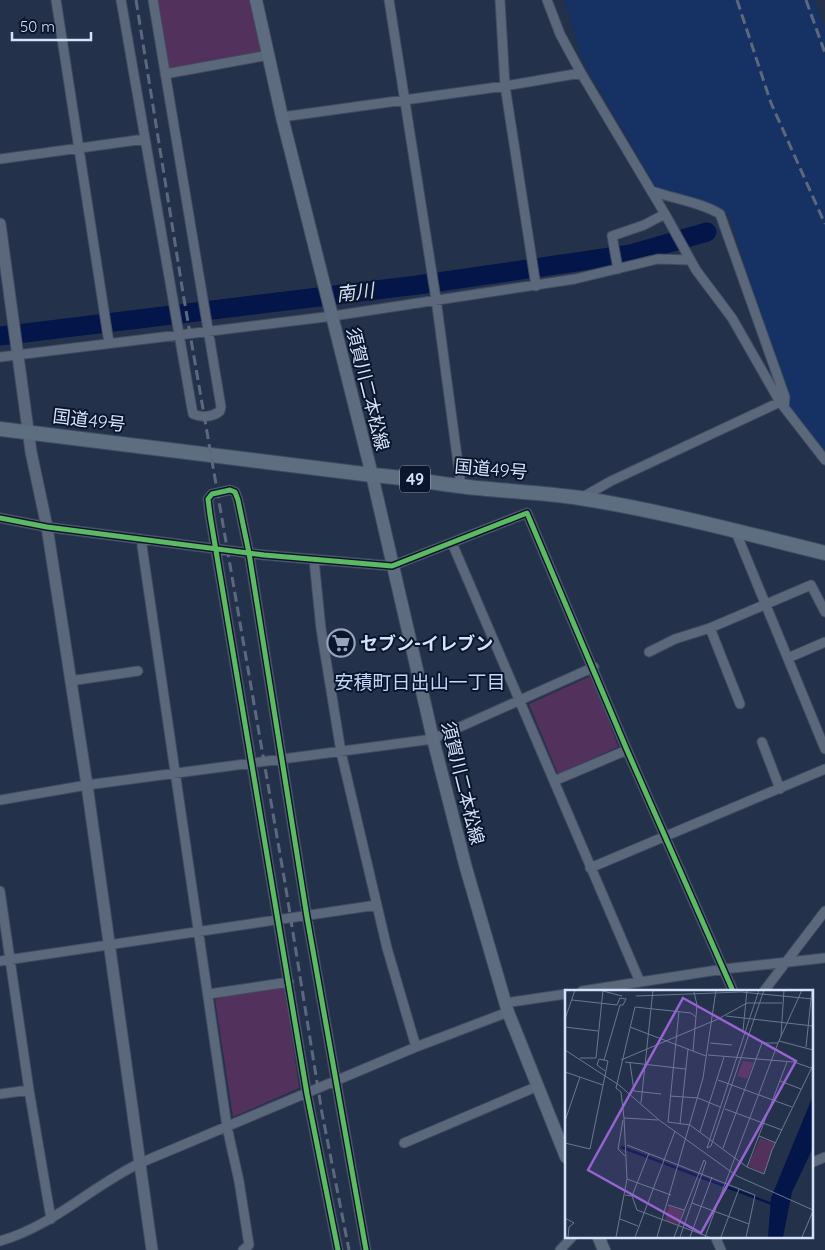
<svg xmlns="http://www.w3.org/2000/svg" width="825" height="1250" font-family="Quicksand,'Noto Sans JP',sans-serif">
	<rect width="100%" height="100%" fill="#23314b"/>
	<path fill="#163163" d="M564,0H814L825,30V455L791,409L729,215L655,186L583,61Z"/>
	<path fill="#52315d" d="M156,0H251L263,53L168,70Z
		M593,675L618,747L558,774L529,704Z
		M285,985L299,1088L233,1117L215,999Z"/>
	<g fill="none" stroke-linecap="round" stroke-linejoin="round">
		<path stroke="#031549" stroke-width="19" d="M0,336L417,285L631,254L707,232"/>
		<g stroke="#404b60" stroke-width="11">
			<path id="minor" d="M56,0L109,343
				M121,0L192,409L193,414C202,418 213,417 220,411L221,407L153,0
				M389,0L436,299L461,486
				M500,0L505,86L536,286
				M547,0L560,34L581,73L665,214L696,270L732,318L780,402L825,460
				M165,74L269,55
				M282,117L505,86L581,73
				M0,159L145,139
				M652,191C674,199 700,202 720,214L785,397L784,407
				M618,269L612,236L644,225L665,214
				M0,357L333,316L575,279L658,259L690,260
				M581,498L611,481L780,402
				M0,518L47,527L264,555L392,566L527,513L627,750L733,991
				M735,530L825,749
				M141,539L227,1127L239,1181L249,1245L243,1250
				M452,543L640,982
				M314,560L321,629L341,752L387,948L416,1047
				M710,628L740,704
				M649,652L675,639L710,628L811,585L825,612
				M788,658L825,642
				M70,681L138,671
				M762,742L780,789
				M554,781L627,750
				M0,800L87,785L433,739L594,667
				M590,868L825,769
				M0,891L29,1090L51,1219
				M0,961L377,905
				M582,991L724,969L825,958
				M764,991L825,911
				M209,994L289,982
				M505,1003L566,994
				M0,1094L29,1090
				M404,1143L538,1086
				M811,1163L825,1157
				M715,1236L721,1250
				M0,1241C53,1226 92,1186 140,1163L416,1047L508,1012
				M338,1250L307,1094L210,515L208,499L212,494L230,490L235,492L238,500L249,553L307,917L366,1250
				M560,1250L573,1236"/>
		</g>
		<g stroke="#404b60" stroke-width="13">
			<path id="tertiary" d="M0,224L31,452L47,527L87,785L152,1250"/>
		</g>
		<g stroke="#404b60" stroke-width="14">
			<path id="secondary" d="M256,0L282,117L372,475L433,739L466,868L508,1012L566,1157
				M598,1236L604,1250"/>
		</g>
		<g stroke="#404b60" stroke-width="16">
			<path id="trunk" d="M0,429L372,475C401,477 429,482 459,486C499,491 539,492 580,498C662,511 744,533 825,553"/>
		</g>
		<use href="#minor" stroke="#5b677b" stroke-width="9"/>
		<use href="#tertiary" stroke="#5b677b" stroke-width="11"/>
		<use href="#secondary" stroke="#5e6c7f" stroke-width="12"/>
		<use href="#trunk" stroke="#5d6e80" stroke-width="14"/>
		<path stroke="#5e687d" stroke-width="3" stroke-dasharray="10 5" stroke-linecap="butt" d="M136,0L184,299L285,883L322,1113L349,1250
			M737,0L771,103L825,224
			M806,0L825,53"/>
		<g stroke="#0b162c" stroke-width="8">
			<path id="cycleway" d="M0,518L47,527L264,555L392,566L527,513L627,750L733,991
				M338,1250L307,1094L210,515L208,499L212,494L230,490L235,492L238,500L249,553L307,917L366,1250"/>
		</g>
		<use href="#cycleway" stroke="#5cba63" stroke-width="5"/>
	</g>
	<defs>
		<g id="supermarket-ring" transform="scale(1.4375)"><circle r="9.5" fill="#0b162c" stroke="#96a4bd" stroke-width="1.5"/><path d="M-6-5.5h2.5l.6 2H6L4.5 2H-2.5L-4.4-4H-6ZM-1.5 3.2a1.3 1.3 0 1 0 .1 0ZM3 3.2a1.3 1.3 0 1 0 .1 0Z" fill="#96a4bd"/></g>
	</defs>
	<g fill-rule="evenodd">
		<use href="#supermarket-ring" x="341" y="643"/>
	</g>
	<g text-anchor="middle" dominant-baseline="central" stroke-width="4" stroke-linejoin="round" paint-order="stroke">
		<rect fill="#0b162c" stroke="#98a5bc" stroke-width="1" x="400" y="465.5" width="30" height="27" rx="4"/>
		<g font-size="16" font-weight="bold" fill="#d4e2fa">
			<text x="415" y="479">49</text>
		</g>
		<g font-size="18" fill="#d4e2fa" stroke="#0b162c">
			<text transform="translate(368 389) rotate(76)">須賀川二本松線</text>
			<text transform="translate(89 420) rotate(7)">国道49号</text>
			<text transform="translate(491 469) rotate(5)">国道49号</text>
			<text transform="translate(463 783) rotate(76)">須賀川二本松線</text>
		</g>
		<g font-size="18" font-weight="bold" fill="#d4e2fa" stroke="#0b162c" text-anchor="start">
			<text x="360" y="643">セブン-イレブン</text>
		</g>
		<g font-size="19" font-style="italic" fill="#d0ddf3" stroke="#0b162c">
			<text transform="translate(355 292) rotate(-7)">南川</text>
		</g>
		<g font-size="19" fill="#c3d8fc" stroke="#0b162c">
			<text x="420" y="682">安積町日出山一丁目</text>
		</g>
	</g>
	<g transform="translate(565 990)">
		<rect width="248" height="248" fill="#23314b"/>
		<path d="M178,71L189,72L182,89L172,86ZM195,148L210,153L199,184L183,176ZM104,216L118,221L113,235L100,230Z" fill="#52315d"/>
		<path d="M247,108V160L227,202L218,247H203L206,208Z" fill="#031549"/>
		<path fill="none" stroke="#031549" stroke-width="2.5" d="M56,157L207,214"/>
		<path fill="none" stroke="#6a7891" stroke-width="1" d="M194,0L142,158L146,156L199,0M38,1L57,6M71,6L176,2L248,9M7,10L52,15M114,21L103,132L125,135L182,177L199,184L207,160L248,75M161,26L248,36M0,29L10,0M0,37L33,41M65,37L141,66M178,41L182,0M216,46L219,0M214,51L248,60M145,53L167,55M241,57L247,0M0,60L54,95L94,130L172,186L248,220M128,61L132,15L129,2M143,65L229,72L246,78M15,68H31L38,0M39,70L55,15H58L61,9L55,8L52,15M39,70L34,69L32,75L40,81M56,70L153,29L182,13H217M60,72L121,79M65,73L69,101L96,104M0,82L38,95M153,90L227,117M215,91L236,99M105,106L133,108L155,117M76,113L88,0M160,119L217,140M59,128L93,130M58,130L53,159L60,166M0,131L15,87M115,134L123,59M135,142L159,67M194,146L211,153M0,153L25,159L43,71L39,70M62,155L190,205L184,234M158,158L197,53H213M182,177L222,72M62,189L106,205M60,205L67,206L72,220L144,247M67,206L84,163M127,213L184,234L181,247M103,215L119,220M0,228L9,233L4,237L3,247M55,229L73,236M51,247L62,189L59,128L56,102L51,98L70,17L126,23L131,27M70,247L110,141M92,247L138,88L151,0M109,247L139,170L141,172L115,247M125,247L147,187M140,247L213,53L237,0M156,247L174,199M237,247L248,221"/>
		<path fill="#9663d1" fill-opacity="0.15" stroke="#9663d1" stroke-width="2.5" d="M118,8L231,71L136,243L23,180Z"/>
		<rect width="248" height="248" fill="none" stroke="#d4e2fa" stroke-width="2.5"/>
	</g>
	<path d="M12 32v8h79v-8" fill="none" stroke="#d4e2fa" stroke-width="2.5"/>
	<text x="20" y="32" font-size="15" fill="#d4e2fa" stroke="#0b162c" stroke-width="4" paint-order="stroke">50 m</text>
</svg>
